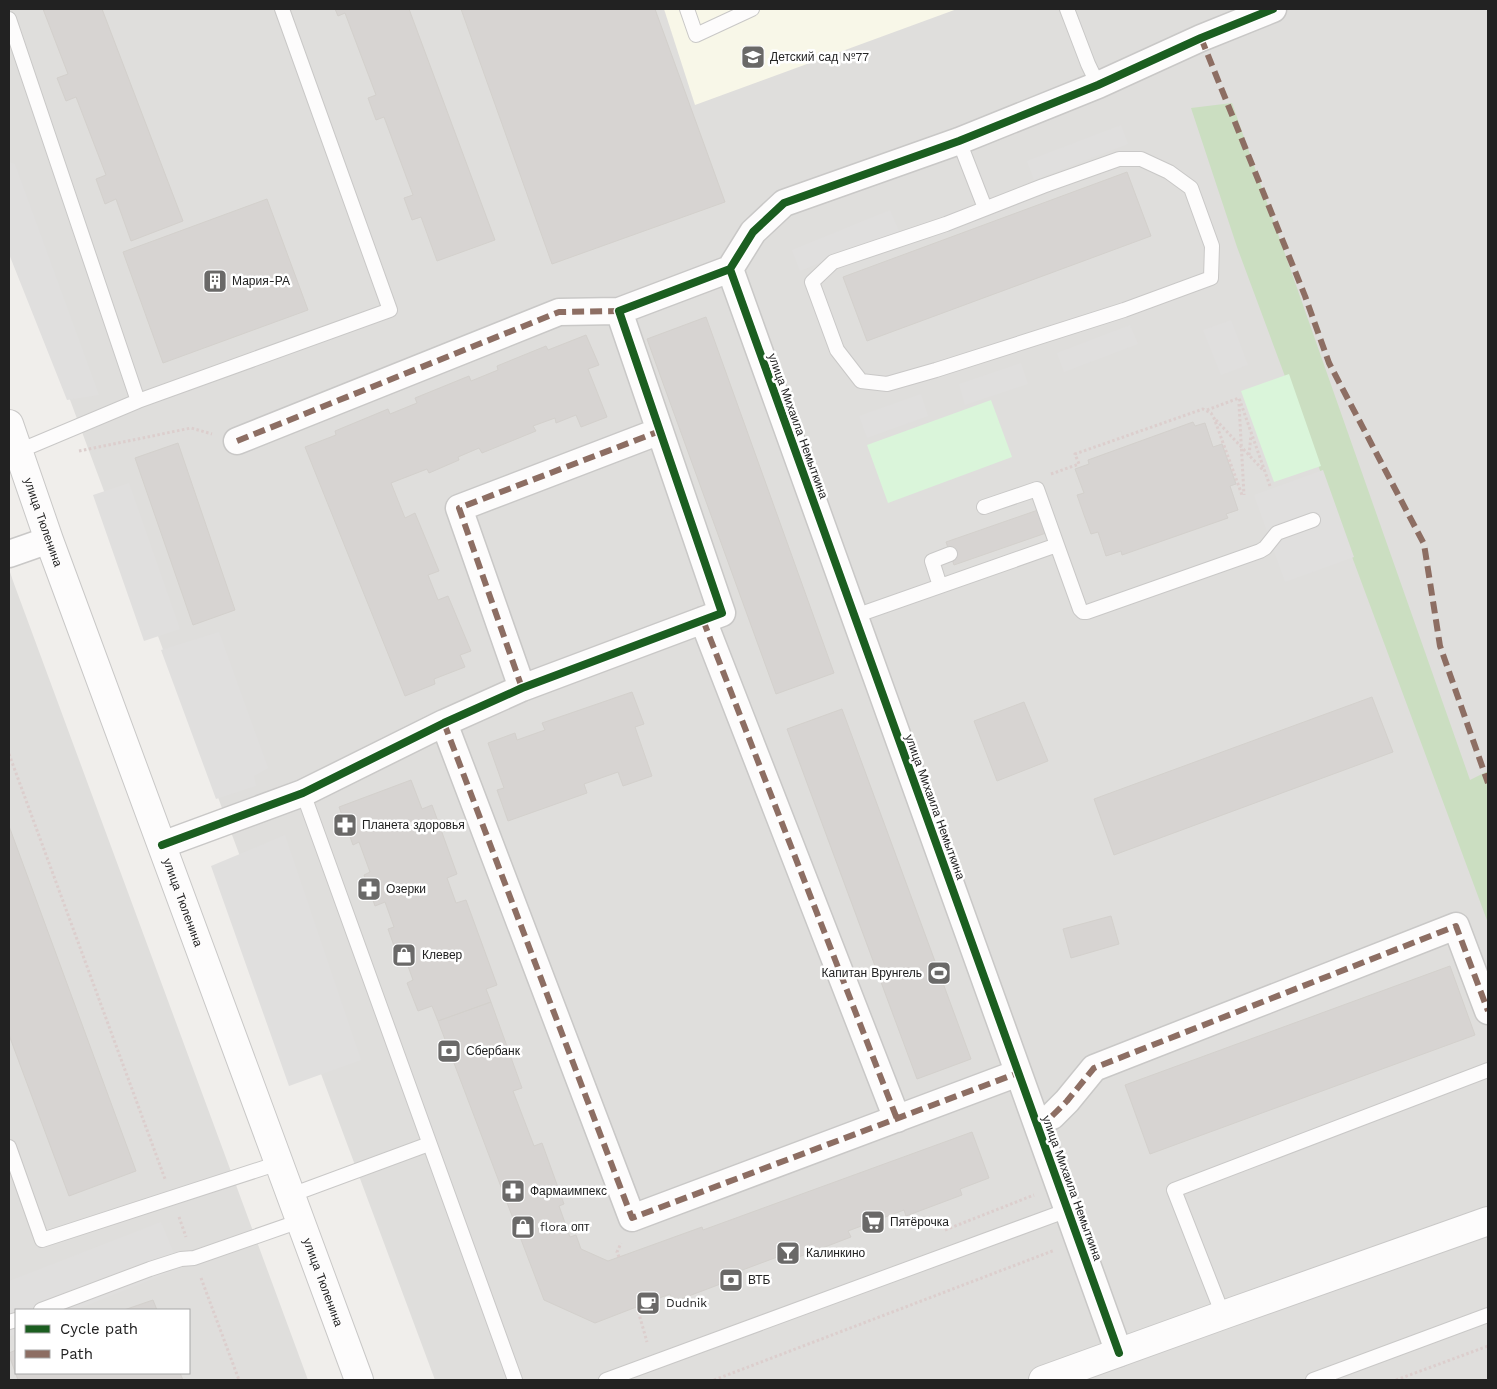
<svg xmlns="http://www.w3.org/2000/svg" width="1497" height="1389" font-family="'Work Sans',sans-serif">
	<rect width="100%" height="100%" fill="#f0eeeb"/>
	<path fill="#dfdedc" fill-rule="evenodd" d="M9,9H1488V1380H435L9,236Z
		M9,569L13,581L308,1380H9ZM16,1310H189V1373H16Z"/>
	<path fill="#f8f7e8" d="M664,9H957L695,105Z"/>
	<path fill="#cbdec1" d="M1232,103L1470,780L1488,771V923L1237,247L1191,108Z"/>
	<path fill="#daf5da" d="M1289,374L1321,466L1274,482L1241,391Z
		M991,400L1012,457L888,503L867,445Z"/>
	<path fill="#e0dfde" d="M1121,125L1128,144L1034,180L1027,161Z
		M9,162L15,164L99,395L67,400L9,254Z
		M890,210L899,231L800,271L792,250Z
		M1231,320L1248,365L1221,375L1203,330Z
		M1130,325L1138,344L1064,372L1057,353Z
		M1021,363L1028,384L965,405L959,384Z
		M921,394L928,416L867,438L859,416Z
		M1323,470L1354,557L1285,582L1254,495Z
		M129,483L180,629L144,641L93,495Z
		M219,632L268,768L254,776L256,786L216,799L161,650Z
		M285,835L361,1060L289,1086L211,866Z
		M161,1222L180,1268L75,1310H16V1334L9,1337V1281Z"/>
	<path fill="#d7d4d2" stroke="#d3d0cc" d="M43,9H102L183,221L131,241L116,199L105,204L96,179L106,175L76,97L66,101L57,78L68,74Z
		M335,9H409L495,240L437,261L421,217L412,220L404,198L413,195L384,117L376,120L368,98L376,95L345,13L338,16Z
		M461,9H655L725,202L552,264Z
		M1127,172L1151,236L867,341L843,277Z
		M267,199L308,310L163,363L123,252Z
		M706,317L834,673L776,694L647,339Z
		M586,335L599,365L588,369L607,417L581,427L576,415L556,423L555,418L533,426L536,431L482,453L479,448L458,457L459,460L429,473L427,469L391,483L405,518L415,513L439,571L428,575L438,600L448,596L471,651L460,655L465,667L434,679L435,684L405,696L305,447L336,435L335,431L388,409L390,414L417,403L415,398L469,376L471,381L498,370L497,366L546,346L548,350Z
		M1193,422L1195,426L1205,423L1213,447L1222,444L1236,484L1230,486L1238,510L1226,514L1228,518L1122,555L1121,551L1106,556L1098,532L1091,534L1084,515L1077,495L1084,493L1075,469L1089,464L1088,460Z
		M178,443L235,610L193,625L135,458Z
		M1038,510L1046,533L954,565L946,542Z
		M632,692L644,724L635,727L652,776L623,786L618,772L584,784L587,793L508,821L497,790L504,788L488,743L515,733L517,740L545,730L542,723Z
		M1372,697L1393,752L1114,855L1094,799Z
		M1024,702L1048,761L997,781L974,721Z
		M842,709L971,1059L917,1079L787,729Z
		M411,780L422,809L432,805L457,874L447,878L456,903L466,900L497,985L486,989L491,1002L438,1021L432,1006L418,1011L407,983L413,980L404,955L398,957L388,929L394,927L385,902L375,906L364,875L370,872L359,842L353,845L339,807Z
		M9,826L136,1171L69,1196L9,1035Z
		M1111,916L1119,944L1071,958L1063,929Z
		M1450,966L1475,1035L1150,1154L1125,1085Z
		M491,1002L522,1088L513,1091L534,1146L542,1143L564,1204L559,1206L570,1237L576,1235L581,1249L608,1261L702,1227L703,1230L972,1132L989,1178L960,1189L962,1195L906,1216L904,1210L848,1231L851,1237L791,1260L788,1253L729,1275L731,1280L673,1302L670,1294L595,1323L544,1300L438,1021Z
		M153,1300L157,1310H124Z
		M16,1350V1373H180L183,1380H18L9,1355V1353Z"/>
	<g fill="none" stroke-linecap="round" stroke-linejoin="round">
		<g stroke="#c9c8c7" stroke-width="16">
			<path id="service" d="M687,9L696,35L752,9
				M1067,9L1088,64L1098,85
				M9,19L138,401
				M959,141L985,208
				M1119,159H1141L1169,172L1191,188L1212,246L1211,278L1124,310L936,370L887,384L861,381L837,350L812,282L833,262L946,224L1043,186Z
				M19,451L138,401L390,310L282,9
				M984,507L1037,489L1057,545
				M940,586L932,561L950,554
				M855,616L1057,545L1080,609L1083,612H1087L1260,551L1265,548L1277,533L1313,520
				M303,793L515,1380
				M9,1147L42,1240L279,1163
				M291,1195L429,1144
				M41,1310L150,1269L181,1259L194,1258L300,1221
				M1223,1315L1174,1190L1488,1070
				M9,1322L16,1320
				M606,1380L1068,1210
				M1313,1380L1488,1315"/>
		</g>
		<g stroke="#c9c8c7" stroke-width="29">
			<path id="minor" d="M730,269L1119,1353
				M237,441L559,312L619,311
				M9,554L49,540
				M703,620L897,1119
				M522,688L459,508L660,431
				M444,723L632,1218L1018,1073
				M162,845L303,793L444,723L522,688L722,613L619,311L730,269L753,232L784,203L959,141L1098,85L1201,38L1273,9
				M1052,1116L1067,1101L1094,1068L1456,926L1488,1011"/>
		</g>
		<g stroke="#c9c8c7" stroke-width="30">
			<g id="tertiary">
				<path id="s1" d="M9,424L49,540L359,1380"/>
				<path d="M1043,1380L1223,1315L1488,1221"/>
			</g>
		</g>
		<path stroke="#dccecd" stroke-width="3" stroke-dasharray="2.5 2.5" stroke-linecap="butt" d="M1239,404L1244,495
			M1207,410L1239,398L1270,486
			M1216,420L1263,470
			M79,451L191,428L212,434
			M1249,455L1251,435
			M1051,474L1079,464L1075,454L1203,409L1211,413L1214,418L1242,495
			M9,754L165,1179
			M179,1217L186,1237
			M945,1230L1034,1195
			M619,1257L617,1252L621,1243
			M201,1278L239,1380
			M637,1307L647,1342
			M714,1380L1055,1250
			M1396,1380L1488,1346"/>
		<use href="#service" stroke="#fdfcfc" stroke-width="14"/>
		<use href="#minor" stroke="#fdfcfc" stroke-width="26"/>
		<use href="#tertiary" stroke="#fdfcfc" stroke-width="28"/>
		<path stroke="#8d6e63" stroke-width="6" stroke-dasharray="12 6" stroke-linecap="butt" d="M1201,38L1305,296L1329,363L1424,544L1440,646L1488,783
			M237,441L559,312L619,311
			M703,620L897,1119
			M522,688L459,508L660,431
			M444,723L632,1218L1018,1073
			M1052,1116L1067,1101L1094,1068L1456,926L1488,1011"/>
		<g stroke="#fff" stroke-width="11">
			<path id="cycleway" d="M730,269L1119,1353
				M162,845L303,793L444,723L522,688L722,613L619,311L730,269L753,232L784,203L959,141L1098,85L1201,38L1273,9"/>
		</g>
		<use href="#cycleway" stroke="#1b5e20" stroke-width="8"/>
	</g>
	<defs>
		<g id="school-square" transform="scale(1.25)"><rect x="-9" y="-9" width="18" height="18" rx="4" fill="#6a6968" stroke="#fff"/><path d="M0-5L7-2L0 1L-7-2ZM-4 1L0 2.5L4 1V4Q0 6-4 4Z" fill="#fff"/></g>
		<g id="building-square" transform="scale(1.25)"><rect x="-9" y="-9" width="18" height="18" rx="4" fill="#6a6968" stroke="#fff"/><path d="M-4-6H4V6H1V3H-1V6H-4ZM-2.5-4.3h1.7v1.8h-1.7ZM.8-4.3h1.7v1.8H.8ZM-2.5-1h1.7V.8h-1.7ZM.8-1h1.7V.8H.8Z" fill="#fff"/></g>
		<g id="pharmacy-square" transform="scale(1.25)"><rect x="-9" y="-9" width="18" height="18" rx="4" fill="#6a6968" stroke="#fff"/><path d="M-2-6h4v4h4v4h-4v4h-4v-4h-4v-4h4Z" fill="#fff"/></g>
		<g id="shop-square" transform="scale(1.25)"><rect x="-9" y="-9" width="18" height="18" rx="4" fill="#6a6968" stroke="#fff"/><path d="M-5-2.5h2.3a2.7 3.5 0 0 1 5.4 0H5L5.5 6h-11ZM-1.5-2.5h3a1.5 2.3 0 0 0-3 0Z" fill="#fff"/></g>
		<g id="stadium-square" transform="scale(1.25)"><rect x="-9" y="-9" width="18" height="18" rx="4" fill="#6a6968" stroke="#fff"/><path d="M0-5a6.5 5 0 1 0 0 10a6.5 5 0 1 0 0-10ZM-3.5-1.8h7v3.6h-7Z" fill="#fff"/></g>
		<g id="bank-square" transform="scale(1.25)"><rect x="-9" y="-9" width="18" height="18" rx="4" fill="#6a6968" stroke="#fff"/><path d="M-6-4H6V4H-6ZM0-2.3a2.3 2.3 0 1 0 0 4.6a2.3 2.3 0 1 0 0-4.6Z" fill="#fff"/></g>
		<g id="supermarket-square" transform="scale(1.25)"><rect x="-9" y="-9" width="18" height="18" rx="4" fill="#6a6968" stroke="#fff"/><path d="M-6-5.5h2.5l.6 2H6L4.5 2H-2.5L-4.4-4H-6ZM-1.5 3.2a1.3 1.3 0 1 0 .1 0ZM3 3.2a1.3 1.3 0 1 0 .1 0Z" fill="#fff"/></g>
		<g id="bar-square" transform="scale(1.25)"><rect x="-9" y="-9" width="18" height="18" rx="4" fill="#6a6968" stroke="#fff"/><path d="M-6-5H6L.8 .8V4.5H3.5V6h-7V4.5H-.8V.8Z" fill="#fff"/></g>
		<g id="cafe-square" transform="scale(1.25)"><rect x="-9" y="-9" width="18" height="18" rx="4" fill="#6a6968" stroke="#fff"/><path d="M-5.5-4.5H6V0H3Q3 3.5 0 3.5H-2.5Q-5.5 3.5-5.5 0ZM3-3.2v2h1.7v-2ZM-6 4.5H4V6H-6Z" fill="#fff"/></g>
	</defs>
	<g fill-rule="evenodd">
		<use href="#school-square" x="753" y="57"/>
		<use href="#building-square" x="215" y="281"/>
		<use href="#pharmacy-square" x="345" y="825"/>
		<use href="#pharmacy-square" x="369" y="889"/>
		<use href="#shop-square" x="404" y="955"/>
		<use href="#stadium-square" x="939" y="973"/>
		<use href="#bank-square" x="449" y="1051"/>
		<use href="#pharmacy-square" x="513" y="1191"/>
		<use href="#supermarket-square" x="873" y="1222"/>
		<use href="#shop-square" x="523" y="1227"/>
		<use href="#bar-square" x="788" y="1253"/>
		<use href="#bank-square" x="731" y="1280"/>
		<use href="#cafe-square" x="648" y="1303"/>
	</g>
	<g text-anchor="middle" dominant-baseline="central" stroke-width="5" stroke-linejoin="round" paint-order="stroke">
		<g font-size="12" fill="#222" stroke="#fff" text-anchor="start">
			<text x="770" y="57">Детский сад №77</text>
			<text x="232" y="281">Мария-РА</text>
			<text x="362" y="825">Планета здоровья</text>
			<text x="386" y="889">Озерки</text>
			<text x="422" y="955">Клевер</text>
			<text x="922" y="973" text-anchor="end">Капитан Врунгель</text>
			<text x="466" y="1051">Сбербанк</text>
			<text x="530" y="1191">Фармаимпекс</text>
			<text x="890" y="1222">Пятёрочка</text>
			<text x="540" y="1227">flora опт</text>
			<text x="806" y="1253">Калинкино</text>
			<text x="748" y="1280">ВТБ</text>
			<text x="666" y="1303">Dudnik</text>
		</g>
		<g font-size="12" fill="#222" stroke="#fff">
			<text transform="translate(798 426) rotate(70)">улица Михаила Немыткина</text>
			<text stroke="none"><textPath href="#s1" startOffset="104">улица Тюленина</textPath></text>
			<text transform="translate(935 807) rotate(70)">улица Михаила Немыткина</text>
			<text stroke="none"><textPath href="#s1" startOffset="509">улица Тюленина</textPath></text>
			<text transform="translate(1072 1188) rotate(70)">улица Михаила Немыткина</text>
			<text stroke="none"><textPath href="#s1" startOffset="914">улица Тюленина</textPath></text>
		</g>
	</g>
	<rect width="1497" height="1389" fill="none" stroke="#222222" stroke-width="20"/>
	<rect x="15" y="1309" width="175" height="65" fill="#ffffff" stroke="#a7a7a7"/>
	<rect x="25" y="1325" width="25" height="8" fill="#1b5e20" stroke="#a7a7a7"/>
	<text x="60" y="1334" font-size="15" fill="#222222">Cycle path</text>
	<rect x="25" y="1350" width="25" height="8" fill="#8d6e63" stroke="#a7a7a7"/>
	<text x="60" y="1359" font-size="15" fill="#222222">Path</text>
</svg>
